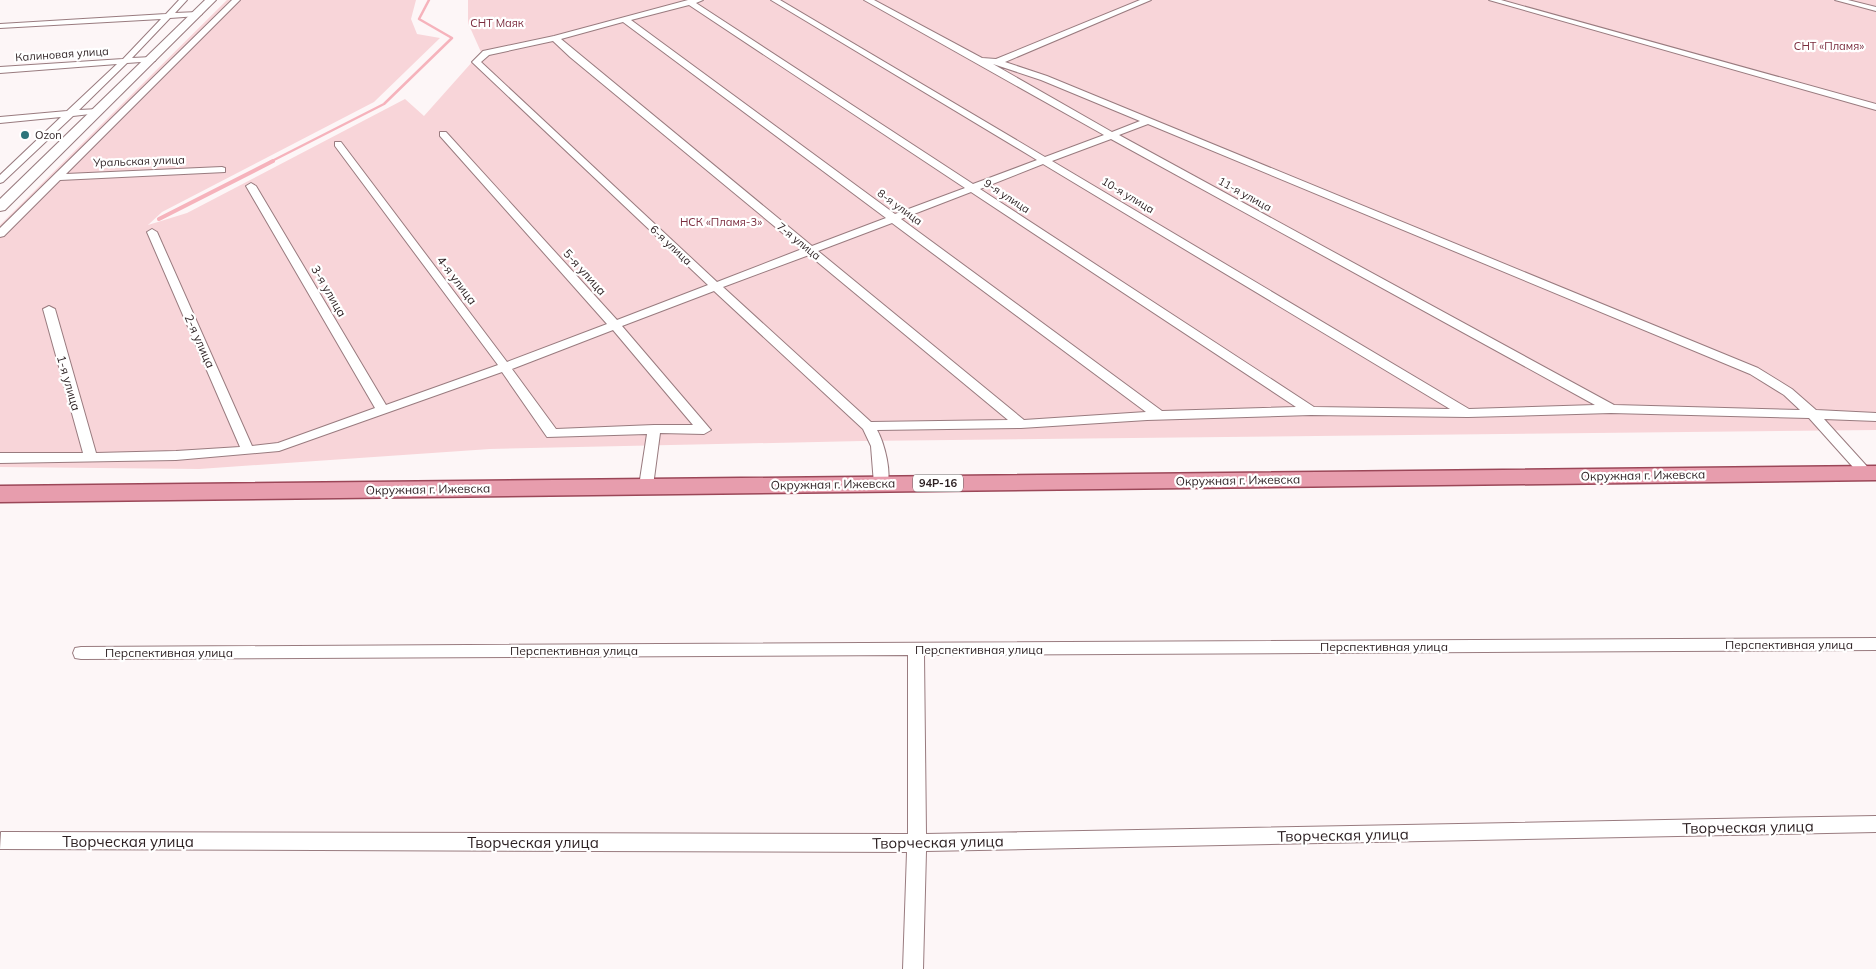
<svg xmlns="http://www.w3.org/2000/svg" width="1876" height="969" font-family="Mulish,sans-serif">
	<rect width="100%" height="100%" fill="#fdf6f7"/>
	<path fill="#f8d5d9" d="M227,0H416L411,19L417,34L440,38L374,102L162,212L148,225L187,213L405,99L424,116L481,52L468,23V0H1876V430L862,441L490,449L199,469L0,467V225Z"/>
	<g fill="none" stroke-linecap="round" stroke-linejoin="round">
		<path stroke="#f6b3bc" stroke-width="2.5" d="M270,162L384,104L452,38L419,19L429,0"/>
		<path stroke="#f6b3bc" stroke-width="4" d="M159,219L273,161"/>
		<g stroke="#997b7f" stroke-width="2">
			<path id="street" d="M179,0H187L175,13L198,12L202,14L198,16L170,18L132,58L152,57L156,59L155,61L127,63L79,110L99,109V113L73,116L3,182L0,183V175L61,117L0,123V117L67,111L117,64L0,73V67L123,59L161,19L0,28V24L166,14Z
				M232,0H240L66,174L222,167L225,168V172L60,180L4,236L0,237V228Z
				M688,0H703L696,3L973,184L1037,160L771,0H780L1045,157L1104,135L864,0H874L982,58L996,59L1140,0H1151L1005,62L1047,76L1758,368L1792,389L1816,410L1876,413V421L1824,419L1873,473L1871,476H1861L1809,418L1611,413L1468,417L1311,415L1147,420L1021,428L877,430C884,442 893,475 886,487H876L874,484L871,446L863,429L714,291L622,326L711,430L704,434L660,433L653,486L651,489H641L639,486L647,434L547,437L502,372L279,451L176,460L0,463V453H83L43,309L49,306L55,309L96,453L176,451L240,447L147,232L152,229L157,232L252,446L278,443L375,408L246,186L251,183L256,186L386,405L498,365L335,146V142H341L507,362L607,324L440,136V132H446L617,320L708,285L472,62L483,51L554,36ZM689,5L965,188L895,214L631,20ZM623,22L886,218L812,246L561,39ZM553,41L570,57L802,249L717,282L481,62L489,55ZM993,64L1041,80L1140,121L1112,132ZM1148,124L1750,374L1784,395L1800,410L1614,405L1119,135ZM1111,139L1595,405L1469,409L1052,161ZM1043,164L1450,409L1314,407L980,189ZM971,192L1296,407L1162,411L901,219ZM892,223L1146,412L1024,420L818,251ZM809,255L1008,420L871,422L723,287ZM613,330L693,425H654L556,429L512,369Z
				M1489,0H1501L1876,104V110Z
				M1835,0H1848L1876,7V11Z
				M1876,638V650L924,655L926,834L1876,816V832L926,851L923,969H903L907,852L0,849L1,832L908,834V655L81,659L75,658L73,653L75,648L81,647Z"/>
		</g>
		<g stroke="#997b7f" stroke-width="2">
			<path id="secondary" d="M205,0H216L5,210L0,211V199Z"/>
		</g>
		<g stroke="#9b4758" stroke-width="3">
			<path id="primary" d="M1876,466V480L0,502V486Z"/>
		</g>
		<use href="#street" fill="#fff" fill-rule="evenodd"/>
		<use href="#secondary" fill="#fff" fill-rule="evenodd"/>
		<use href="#primary" fill="#e79dad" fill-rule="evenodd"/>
	</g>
	<circle fill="#2c757b" stroke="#fff" stroke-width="2" cx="25" cy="135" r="5"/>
	<g text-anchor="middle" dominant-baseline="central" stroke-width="4.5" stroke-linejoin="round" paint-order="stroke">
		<g font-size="11" fill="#7a2b3d" stroke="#fff">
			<text x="497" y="23">СНТ Маяк</text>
			<text x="1829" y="46">СНТ «Пламя»</text>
			<text x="721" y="222">НСК «Пламя-3»</text>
		</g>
		<g font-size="11" fill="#2b1f21" stroke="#fff">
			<text transform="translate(62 54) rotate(-4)">Калиновая улица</text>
			<text transform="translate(139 161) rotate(-2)">Уральская улица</text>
			<text transform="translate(1245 194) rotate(29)">11-я улица</text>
			<text transform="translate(1128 195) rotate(31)">10-я улица</text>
			<text transform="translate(1007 196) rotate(33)">9-я улица</text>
			<text transform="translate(900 207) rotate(36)">8-я улица</text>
			<text transform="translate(799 241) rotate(39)">7-я улица</text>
			<text transform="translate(671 245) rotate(43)">6-я улица</text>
		</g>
		<g font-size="11" fill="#2b1f21" stroke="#fff" text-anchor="start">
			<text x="35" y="135">Ozon</text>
		</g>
		<rect fill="#fff" stroke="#6b6264" stroke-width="1" x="913" y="474.5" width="50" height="17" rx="4"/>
		<g font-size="11" font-weight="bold" fill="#2b1f21">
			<text x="938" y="483">94Р-16</text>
		</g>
		<g font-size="12" fill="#2b1f21" stroke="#fff">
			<text transform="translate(585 272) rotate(48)">5-я улица</text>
			<text transform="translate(457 280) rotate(53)">4-я улица</text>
			<text transform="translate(329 291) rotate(60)">3-я улица</text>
			<text transform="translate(200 341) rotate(66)">2-я улица</text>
			<text transform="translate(69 383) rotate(74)">1-я улица</text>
			<text transform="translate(1643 475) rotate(-1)">Окружная г. Ижевска</text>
			<text transform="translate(1238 480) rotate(-1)">Окружная г. Ижевска</text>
			<text transform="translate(833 484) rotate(-1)">Окружная г. Ижевска</text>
			<text transform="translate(428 489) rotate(-1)">Окружная г. Ижевска</text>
			<text x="1789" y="644">Перспективная улица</text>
			<text x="1384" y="646">Перспективная улица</text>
			<text x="979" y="649">Перспективная улица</text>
			<text x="574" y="650">Перспективная улица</text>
			<text x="169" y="652">Перспективная улица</text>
		</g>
		<g font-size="15" fill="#2b1f21" stroke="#fff">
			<text transform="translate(1748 827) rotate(-1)">Творческая улица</text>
			<text transform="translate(1343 835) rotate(-1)">Творческая улица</text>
			<text x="128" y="841">Творческая улица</text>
			<text x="533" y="842">Творческая улица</text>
			<text transform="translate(938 842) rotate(-1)">Творческая улица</text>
		</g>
	</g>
</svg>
